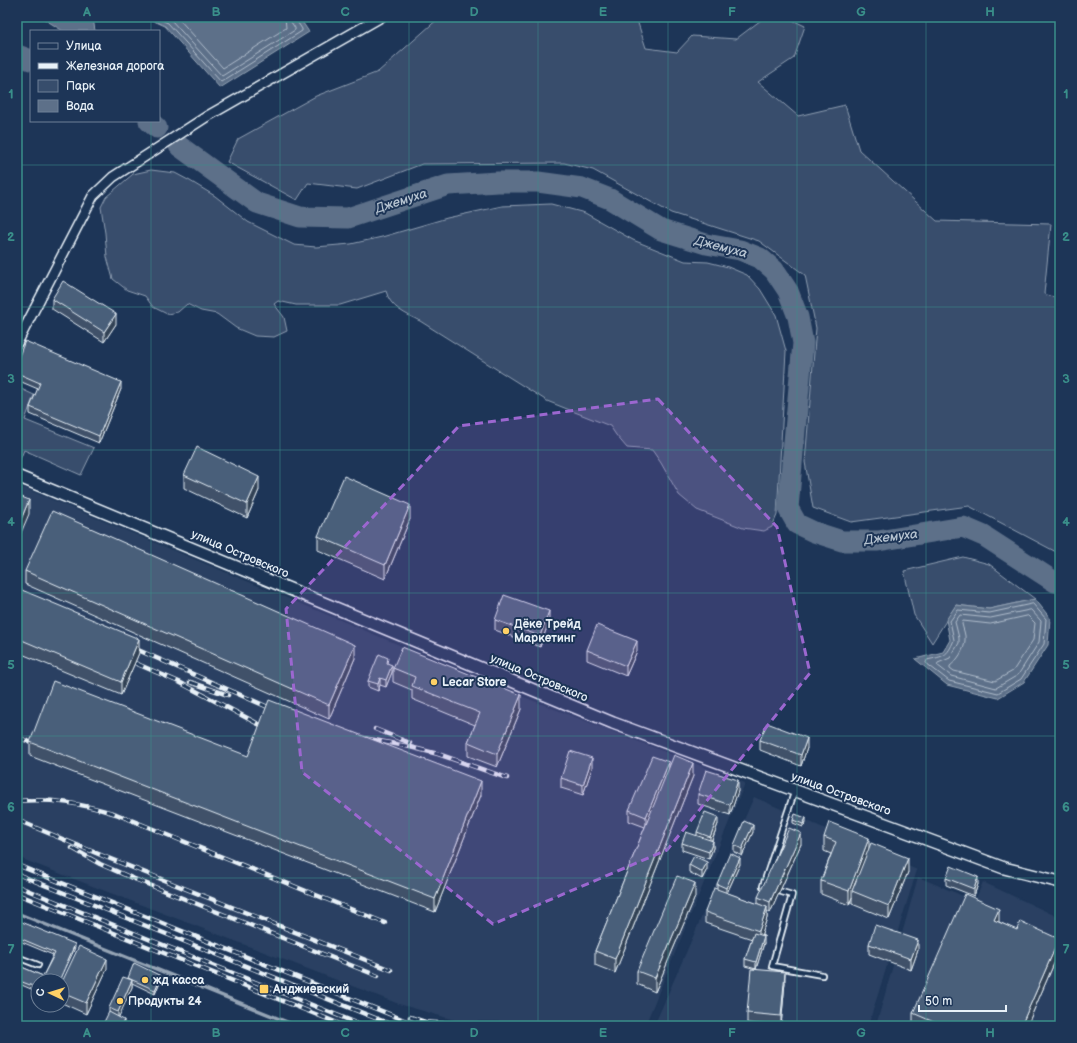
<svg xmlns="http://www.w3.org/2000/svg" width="1077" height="1043" font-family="'Balsamiq Sans',sans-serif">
	<rect width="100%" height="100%" fill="#1d3557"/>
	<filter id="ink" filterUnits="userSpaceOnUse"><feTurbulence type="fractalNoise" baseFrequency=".025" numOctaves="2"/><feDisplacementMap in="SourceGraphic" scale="8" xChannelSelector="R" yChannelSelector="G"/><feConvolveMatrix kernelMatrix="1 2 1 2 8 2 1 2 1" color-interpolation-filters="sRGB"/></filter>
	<g filter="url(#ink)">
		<path fill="#2a4162" d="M17,485L526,698L745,783L646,1023L458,1021L399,1004L17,857Z
			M754,797L917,870L868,1026H654Z
			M918,877L975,901L983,882L1060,918V1026H876Z"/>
		<path fill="#374d6c" stroke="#909fb2" d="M440,17H636L646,48L677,52L692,36L736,39L765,17H786L805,26L794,58L758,82L798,116L845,105L859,150L937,221L1051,224L1044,294L1060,299V554L969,506L851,522L813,508L805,462L816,328L805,275L759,241L671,213L593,170L564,163L422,164L357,189L308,183L297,200L227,162L238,139L316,96L378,72Z
			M151,170L175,173L190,181L215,196L248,222L294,245L316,247L351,244L382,237L447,218L502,206L551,204L585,213L633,240L685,261L708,262L728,267L747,275L760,289L776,315L786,351L777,515L772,527L764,531L743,528L697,510L679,495L661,463L652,450L627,448L616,435L610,426L547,401L420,321C406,314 390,308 386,291L340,305H296L278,301L274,304L284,317L287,331L274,337L255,336L236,328L217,314L201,311L187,304L178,312L167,314L153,307L145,296L127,290L113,279L107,257L105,233L101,207L106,197L133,174Z
			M17,387L34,395L25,420L94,448L81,475L24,450L19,462L17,461Z
			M963,557L989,564L1035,599L989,609L956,605L932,643L914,615L904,571Z"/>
		<path fill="#5d7089" stroke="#95a4b5" d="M41,17H93L95,31H63Z
			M145,17H299L309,32L220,88L165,26Z
			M1035,599L1050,618L1048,645L1024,682L998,698L947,685L915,659L943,652L950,640L946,620L956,605L989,609Z"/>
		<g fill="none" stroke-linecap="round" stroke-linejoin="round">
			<path stroke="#b0bdcc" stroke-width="1" d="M155,17L168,23L221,82L302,31V29L296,20V17
				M167,17L171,20L222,76L295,30V28L291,22V17
				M177,17L223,68L286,28L285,17
				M1033,604L1046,619L1044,644L1021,679L998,693L949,681L926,663L927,660C944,656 947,657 954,640L950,621L958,610L989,613Z
				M1031,610L1041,621L1039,642L1018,675L996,688L951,676L937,665L938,663L950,658L959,643V638L955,622L960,615L990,618Z
				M1028,616L1035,623L1033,640L1013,671L995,681L954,671L950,668V666C957,661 965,649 965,640C966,635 963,629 962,624L963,621L990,624Z"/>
			<path stroke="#95a4b5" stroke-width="3.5" d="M17,913L297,1026"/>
			<path stroke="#5d7089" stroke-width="21" d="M17,55L31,60
				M149,121L157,128
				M179,146L257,203L300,217L348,218L448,185L498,182H538L582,188L610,199L661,230L706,244L740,250L760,258L774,270L788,291L798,317L803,343L788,508L797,524L814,532L842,541H878L963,527L984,536L1055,582L1060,583"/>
			<g stroke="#e8f1f8" stroke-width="8">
				<path id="service" d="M768,888L763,886L795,790
					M775,890L792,895L772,966L822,975
					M17,957L38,965"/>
			</g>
			<g stroke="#e8f1f8" stroke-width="12">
				<path id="minor" d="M17,343L93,196L113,177L206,117L381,17"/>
			</g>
			<g stroke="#e8f1f8" stroke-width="14">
				<path id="tertiary" d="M17,476L613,723L1004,868L1060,882"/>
			</g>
			<use href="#service" stroke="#1d3557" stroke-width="4.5"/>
			<use href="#minor" stroke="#1d3557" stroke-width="9"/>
			<use href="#tertiary" stroke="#1d3557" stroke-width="11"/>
			<g stroke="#e8f1f8" stroke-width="4.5">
				<path id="rail" d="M129,646L277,711
					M135,663L179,682L264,727
					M190,682L228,695
					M375,729L410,743
					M17,737L35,744
					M364,738L406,746L438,754L507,778
					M17,801C52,798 83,804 116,814L385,923
					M17,820L108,858L391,970
					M72,848L100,864L132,878L378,976
					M17,865L419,1026
					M17,874L395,1026
					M17,886L364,1026
					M17,894L345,1026
					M410,1017L425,1022L471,1026"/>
			</g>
			<use href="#rail" stroke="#1d3557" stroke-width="3" stroke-dasharray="9" stroke-linecap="butt"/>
		</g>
		<path fill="#3f5169" stroke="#e8f1f8" d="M52,299L116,324L104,342L52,309Z
			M17,361L121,389L99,443L30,414V407L38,389L17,380Z
			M184,475L259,490L247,518L184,488Z
			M410,519L385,579L318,550V536Z
			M25,571L355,658L329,719L25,584Z
			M17,588L139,653L121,695L17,652Z
			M495,620L549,621L540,647L495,630Z
			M587,650L637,651L626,676L587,660Z
			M388,664L392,672L386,687L380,685L378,691L368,687V681Z
			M393,668L521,709L497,767L468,756V742L475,725L412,699V690L393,682Z
			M760,740L807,748L801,766L760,750Z
			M30,742L481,795L435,912L30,756Z
			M669,767L693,776L615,973L595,965V951L645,827L629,821V810Z
			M592,768L583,795L561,788V778Z
			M738,791L730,815L698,804V794Z
			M793,820L806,822L803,827L793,823Z
			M718,824L712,840L713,848L709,859L682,850V843L697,835V832Z
			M753,832L742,856L734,852V845Z
			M824,837L869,849L908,872L889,919L852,904V897L849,905L821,894V881L831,854L824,851Z
			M801,844L770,913L767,911V918L761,936L764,943L756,969L745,966V959L752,939L705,923V912L717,889V884L740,864L727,893L758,904V897Z
			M689,865L707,869L702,879L689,872Z
			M946,878L978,884L974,896L946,885Z
			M695,897L655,992L637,984V971Z
			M17,920L75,948L38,981V992L17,983V965L43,976L53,955L17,940Z
			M999,922L1059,952L1027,1026H913V1013Z
			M869,944L918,950L911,970L869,954Z
			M107,969L86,1014L62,1003V982Z
			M128,978L161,979L155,994L132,983V987L118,1017L124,1026L109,1012V1008L128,979Z
			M785,982L781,1026L747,1023V1013Z"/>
		<path fill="#334255" stroke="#e8f1f8" d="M116,314V324L104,342V332Z
			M121,382V389L99,443V436Z
			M259,477V490L247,518V504Z
			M29,500V514L17,542V529Z
			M410,505V519L385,579V565Z
			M549,611V621L540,647V636Z
			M139,639V653L121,695V682Z
			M637,641V651L626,676V666Z
			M355,645V658L329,719V705Z
			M392,665V672L386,687V680Z
			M380,678V685L378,691V684Z
			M521,695V709L497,767V754Z
			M807,738V748L801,766V755Z
			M592,758V768L583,795V785Z
			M669,762V773L646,828V817Z
			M693,763V776L615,973V959Z
			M738,780V791L730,815V805Z
			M481,781V795L435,912V899Z
			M718,817V824L710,844V837Z
			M806,818V822L803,827V824Z
			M753,825V832L742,856V849Z
			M801,833V844L770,913V902Z
			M869,838V851L852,891V897L849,905V891Z
			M713,841V848L709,859V852Z
			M740,858V864L726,895V888Z
			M908,858V872L889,919V906Z
			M707,862V869L702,879V872Z
			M978,877V884L974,896V889Z
			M695,883V897L655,992V978Z
			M767,907V918L759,942V931Z
			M999,909V923L994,920Z
			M764,936V943L756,969V962Z
			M1059,939V952L1027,1026H1021Z
			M918,940V950L911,970V959Z
			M75,944V948L60,981H59Z
			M107,959V969L86,1014V1003Z
			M785,972V982L781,1026V1016Z
			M161,976V979L155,994V990Z
			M132,980V987L118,1019V1012Z
			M124,1020V1026H121Z"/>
		<path fill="#495e7a" stroke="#e8f1f8" d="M63,281L116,314L104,332L52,299Z
			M25,341L121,382L99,436L30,407L40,383L17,373V361Z
			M197,447L259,477L247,504L184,475Z
			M344,476L410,505L385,565L318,536Z
			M17,495L29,500L17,529Z
			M52,511L355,645L329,705L25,571Z
			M17,588L139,639L121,682L17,638Z
			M504,595L549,611L540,636L495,620Z
			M597,625L637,641L626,666L587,650Z
			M402,647L521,695L497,754L468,742L480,713L412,686L415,677L393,668Z
			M379,654L388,658L387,663L392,665L386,680L380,678L378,684L368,681Z
			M53,681L248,756L269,700L481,781L435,899L30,742Z
			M767,723L807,738L801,755L760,740Z
			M570,751L592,758L583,785L561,778Z
			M674,755L693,763L615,959L595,951Z
			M652,756L669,762L646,817L629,810Z
			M706,770L738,780L730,805L698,794Z
			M705,812L718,817L710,837L697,832Z
			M795,814L806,818L803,824L793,820Z
			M744,821L753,825L742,849L734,845Z
			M829,822L869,838L849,891L821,881L836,842L824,837Z
			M789,828L801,833L770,902L758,897Z
			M686,832L713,841L709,852L682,843Z
			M871,843L908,858L889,906L852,891Z
			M730,853L740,858L726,888L717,884Z
			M694,856L707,862L702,872L689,865Z
			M951,866L978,877L974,889L946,878Z
			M677,876L695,883L655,978L637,971Z
			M714,888L767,907L759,931L705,912Z
			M965,894L999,909L994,920L1017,930L1020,921L1059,939L1021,1026H943L913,1013Z
			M17,920L75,944L59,981H38V988L17,980V965L43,976L55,953L17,937Z
			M875,925L918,940L911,959L869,944Z
			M754,933L764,936L756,962L745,959Z
			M79,946L107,959L86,1003L62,993V982Z
			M134,963L161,976L155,990L128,978Z
			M751,969L785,972L781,1016L747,1013Z
			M123,977L132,980L118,1012L109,1008Z
			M109,1012L124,1020L121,1026H102Z"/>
	</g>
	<path fill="#9c67d0" fill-opacity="0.2" stroke="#9c67d0" stroke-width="3" stroke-dasharray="8 5" stroke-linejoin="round" d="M658,399L777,527L810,673L667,850L493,924L302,772L286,609L459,426Z"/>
	<path fill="none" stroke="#3a8f8a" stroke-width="1" stroke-opacity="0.55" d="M151,17V31M280,17V1026M409,17V1026M538,17V1026M668,17V1026M797,17V1026M926,17V1026M151,121V1026M17,165H1060M17,307H1060M17,450H1060M17,593H1060M17,736H1060M17,878H1060"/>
	<g fill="#ffd166" stroke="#1d3557" stroke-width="1.5">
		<circle cx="506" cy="631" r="4"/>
		<circle cx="434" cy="682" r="4"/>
		<circle cx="145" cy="980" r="4"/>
		<rect x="259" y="984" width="10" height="10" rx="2"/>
		<circle cx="120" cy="1001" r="4"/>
	</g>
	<g text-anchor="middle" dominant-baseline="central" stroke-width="4" stroke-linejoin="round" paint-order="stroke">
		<g font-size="12" fill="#e8f1f8" stroke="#1d3557">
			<text transform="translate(240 554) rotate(23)">улица Островского</text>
			<text transform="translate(539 678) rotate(23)">улица Островского</text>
			<text transform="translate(841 794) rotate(20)">улица Островского</text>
		</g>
		<g font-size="12" font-weight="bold" fill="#e8f1f8" stroke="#1d3557" text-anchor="start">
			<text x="514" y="624">Дёке Трейд<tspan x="514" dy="14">Маркетинг</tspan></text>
			<text x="442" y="682">Lecar Store</text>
			<text x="153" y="980">жд касса</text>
			<text x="273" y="989">Анджиевский</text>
			<text x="128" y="1001">Продукты 24</text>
		</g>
		<g font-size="13" font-style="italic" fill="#b7c4d1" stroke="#1d3557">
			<text transform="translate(401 201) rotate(-18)">Джемуха</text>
			<text transform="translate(721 247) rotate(15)">Джемуха</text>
			<text transform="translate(891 537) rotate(-7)">Джемуха</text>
		</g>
	</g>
	<rect width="1077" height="1043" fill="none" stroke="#1d3557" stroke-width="44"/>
	<rect x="30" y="30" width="130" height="92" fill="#1d3557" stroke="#6e8097"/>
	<rect x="38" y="43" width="20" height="6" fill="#1d3557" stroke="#6e8097"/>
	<text x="66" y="50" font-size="12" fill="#e8f1f8">Улица</text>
	<rect x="38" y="63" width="20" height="6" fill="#e8f1f8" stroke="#6e8097"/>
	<text x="66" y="70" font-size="12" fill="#e8f1f8">Железная дорога</text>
	<rect x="38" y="80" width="20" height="12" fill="#374d6c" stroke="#6e8097"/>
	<text x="66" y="90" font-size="12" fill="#e8f1f8">Парк</text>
	<rect x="38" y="100" width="20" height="12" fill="#5d7089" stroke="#6e8097"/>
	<text x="66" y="110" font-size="12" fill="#e8f1f8">Вода</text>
	<g transform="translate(50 993) rotate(274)"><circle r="19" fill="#1d3557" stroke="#6e8097"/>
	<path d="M0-3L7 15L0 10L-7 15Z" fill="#ffd166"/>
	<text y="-6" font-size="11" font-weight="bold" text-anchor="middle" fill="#e8f1f8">С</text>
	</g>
	<path d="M919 1005v6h87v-6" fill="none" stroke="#e8f1f8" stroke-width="2"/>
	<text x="925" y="1005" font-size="12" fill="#e8f1f8" stroke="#1d3557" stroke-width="3" paint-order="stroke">50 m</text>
	<rect x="22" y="22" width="1033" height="999" fill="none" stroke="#3a8f8a" stroke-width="1.5"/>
	<g font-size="13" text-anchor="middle" font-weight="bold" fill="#3a8f8a">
		<text x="87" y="16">A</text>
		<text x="216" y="16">B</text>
		<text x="345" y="16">C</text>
		<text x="474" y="16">D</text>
		<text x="603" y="16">E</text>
		<text x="732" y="16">F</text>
		<text x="861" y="16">G</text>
		<text x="990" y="16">H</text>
		<text x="11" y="98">1</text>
		<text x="1066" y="98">1</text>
		<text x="11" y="241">2</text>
		<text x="1066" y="241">2</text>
		<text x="11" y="383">3</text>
		<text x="1066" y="383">3</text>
		<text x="11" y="526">4</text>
		<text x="1066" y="526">4</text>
		<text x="11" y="669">5</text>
		<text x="1066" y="669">5</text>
		<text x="11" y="811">6</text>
		<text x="1066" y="811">6</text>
		<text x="11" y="954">7</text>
		<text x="1066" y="954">7</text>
		<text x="87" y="1037">A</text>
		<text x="216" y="1037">B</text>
		<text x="345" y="1037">C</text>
		<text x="474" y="1037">D</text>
		<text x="603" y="1037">E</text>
		<text x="732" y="1037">F</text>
		<text x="861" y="1037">G</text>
		<text x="990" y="1037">H</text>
	</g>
</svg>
